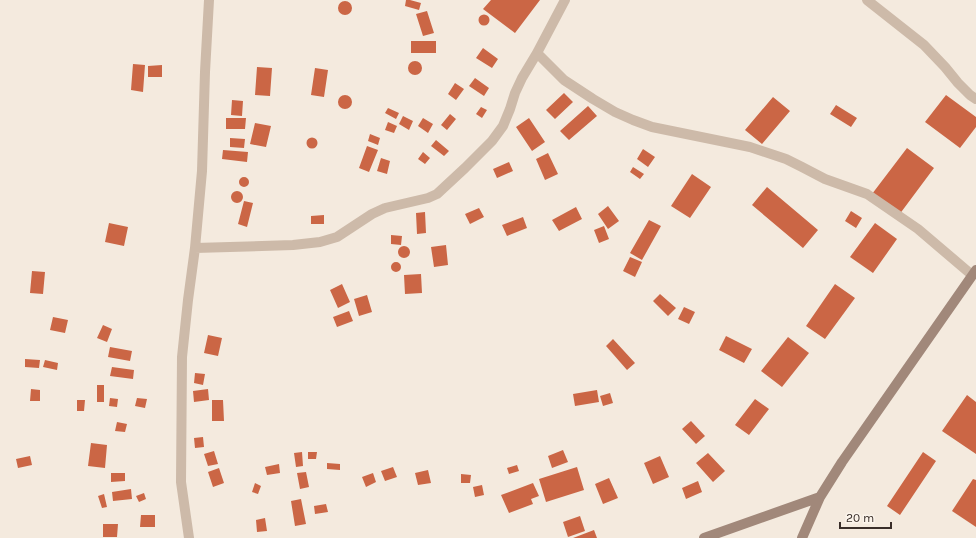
<svg xmlns="http://www.w3.org/2000/svg" width="976" height="538" font-family="Karla,sans-serif">
	<rect width="100%" height="100%" fill="#f4eade"/>
	<path fill="#cb6645" d="M406,0H410L421,3L419,10L405,6Z
		M491,0H540L515,33L483,9Z
		M338 8a7 7 0 1 1 14 0a7 7 0 1 1-14 0Z
		M427,11L434,33L423,36L416,14Z
		M478.5 20a5.5 5.5 0 1 1 11 0a5.5 5.5 0 1 1-11 0Z
		M411,41H436V53H411Z
		M483,48L498,59L492,68L476,58Z
		M408 68a7 7 0 1 1 14 0a7 7 0 1 1-14 0Z
		M133,64L145,65L143,92L131,90Z
		M162,65V77H148V66Z
		M257,67L272,68L270,96L255,95Z
		M315,68L328,70L324,97L311,95Z
		M475,78L489,88L484,96L469,86Z
		M455,83L464,89L456,100L448,94Z
		M564,93L573,102L555,119L546,110Z
		M946,95L976,117V127L960,148L925,122Z
		M338 102a7 7 0 1 1 14 0a7 7 0 1 1-14 0Z
		M773,97L790,111L762,144L745,130Z
		M232,100L243,101L242,116L231,115Z
		M836,105L857,118L851,127L830,114Z
		M588,106L597,116L569,140L560,131Z
		M481,107L487,110L482,118L476,114Z
		M388,108L399,113L396,119L385,113Z
		M450,114L456,119L447,130L441,125Z
		M403,116L413,121L409,130L399,124Z
		M226,118H246L245,129H226Z
		M423,118L433,124L428,133L418,126Z
		M529,118L545,142L532,151L516,127Z
		M388,122L397,126L394,133L385,130Z
		M255,123L271,126L266,147L250,144Z
		M370,134L380,138L378,145L368,141Z
		M306.5 143a5.5 5.5 0 1 1 11 0a5.5 5.5 0 1 1-11 0Z
		M230,138L245,139L244,148L230,147Z
		M436,140L449,151L444,156L431,146Z
		M367,146L378,150L369,172L359,168Z
		M907,148L934,168L899,215L872,194Z
		M643,149L655,157L648,167L637,159Z
		M223,150L248,152L247,162L222,159Z
		M423,152L430,158L425,164L418,159Z
		M548,153L558,174L545,180L536,159Z
		M381,158L390,161L387,174L377,171Z
		M509,162L513,171L497,178L493,169Z
		M633,167L644,174L640,179L630,172Z
		M692,174L711,187L690,218L671,206Z
		M239 182a5 5 0 1 1 10 0a5 5 0 1 1-10 0Z
		M767,187L818,230L803,248L752,205Z
		M231 197a6 6 0 1 1 12 0a6 6 0 1 1-12 0Z
		M244,201L253,203L247,227L238,224Z
		M608,206L619,221L608,229L598,214Z
		M576,207L582,219L559,231L552,220Z
		M479,208L484,217L470,224L465,214Z
		M851,211L862,218L856,228L845,221Z
		M425,212L426,233L417,234L416,213Z
		M324,215V224H311V216Z
		M523,217L527,228L507,236L502,225Z
		M649,220L661,226L642,260L630,253Z
		M109,223L128,227L124,246L105,242Z
		M875,223L897,239L873,273L850,257Z
		M604,226L609,239L599,243L594,230Z
		M391,235L402,236L401,245L391,244Z
		M446,245L448,265L434,267L431,247Z
		M398 252a6 6 0 1 1 12 0a6 6 0 1 1-12 0Z
		M630,257L642,262L635,277L623,271Z
		M391 267a5 5 0 1 1 10 0a5 5 0 1 1-10 0Z
		M32,271L45,272L43,294L30,293Z
		M421,274L422,293L405,294L404,275Z
		M342,284L350,302L338,308L330,290Z
		M835,284L855,298L825,339L806,326Z
		M660,294L676,308L668,316L653,301Z
		M367,295L372,312L359,316L354,299Z
		M684,307L695,312L689,324L678,319Z
		M349,311L353,321L337,327L333,317Z
		M53,317L68,320L65,333L50,330Z
		M103,325L112,329L107,342L97,338Z
		M208,335L222,338L218,356L204,353Z
		M726,336L752,349L744,363L719,350Z
		M788,337L809,353L782,387L761,371Z
		M613,339L635,363L627,370L606,346Z
		M110,347L132,351L130,361L108,357Z
		M25,359L40,360L39,368L25,367Z
		M45,360L58,363L57,370L43,367Z
		M112,367L134,370L133,379L110,376Z
		M195,373L205,374L203,385L194,383Z
		M97,385H104V402H97Z
		M31,389L40,390V401H30Z
		M208,389L209,400L194,402L193,391Z
		M597,390L599,402L575,406L573,394Z
		M610,393L613,403L603,406L600,396Z
		M967,395L976,402V454L942,431Z
		M110,398L118,399L117,407L109,406Z
		M137,398L147,399L145,408L135,406Z
		M755,399L769,409L749,435L735,425Z
		M77,400H85L84,411H77Z
		M212,400H223L224,421H212Z
		M691,421L705,436L696,444L682,429Z
		M117,422L127,424L125,432L115,431Z
		M203,437L204,447L195,448L194,438Z
		M91,443L107,445L105,468L88,466Z
		M563,450L568,462L552,468L548,456Z
		M214,451L218,464L208,466L204,454Z
		M302,452L303,466L296,467L294,453Z
		M308,452H317L316,459H308Z
		M923,452L936,461L900,515L887,506Z
		M708,453L725,471L713,482L696,463Z
		M30,456L32,465L18,468L16,459Z
		M660,456L669,477L653,484L644,463Z
		M327,463L340,464V470L327,469Z
		M279,464L280,473L267,475L265,467Z
		M517,465L519,471L509,474L507,468Z
		M393,467L397,477L385,481L381,471Z
		M577,467L584,490L546,502L539,479Z
		M219,468L224,483L213,487L208,472Z
		M428,470L431,483L418,485L415,473Z
		M306,472L309,487L300,489L297,473Z
		M111,473H125V481L111,482Z
		M373,473L376,482L366,487L362,477Z
		M461,474L471,475L470,483H461Z
		M609,478L618,498L603,504L595,484Z
		M973,479L976,480V527L952,511Z
		M698,481L702,492L686,499L682,488Z
		M255,483L261,486L258,494L252,492Z
		M533,483L539,496L531,499L533,504L509,513L501,495Z
		M482,485L484,495L475,497L473,487Z
		M131,489L132,499L113,501L112,492Z
		M144,493L146,499L139,502L136,496Z
		M104,494L107,507L102,508L98,496Z
		M301,499L306,524L295,526L291,501Z
		M326,504L328,512L315,514L314,506Z
		M141,515H155V527H140Z
		M580,516L585,531L568,537L563,522Z
		M265,518L267,531L257,532L256,520Z
		M103,524H118L117,537H103Z
		M594,530L597,538H573Z"/>
	<g fill="none" stroke-linecap="round" stroke-linejoin="round">
		<path stroke="#cdbaa9" stroke-width="10" d="M867,0L924,45L945,67L958,83L970,95L976,99
			M537,53L564,80L593,99L615,112L633,120L652,127L750,147L786,159L802,167L825,179L867,194L918,229L972,275
			M195,248L293,245L320,242L337,237L372,214L385,208L428,198L437,194L465,168L492,141L503,126L510,109L515,93L522,78L537,53L565,0
			M189,538L181,482L182,357L188,300L195,248L202,171L205,72L209,0"/>
		<path stroke="#a1887a" stroke-width="10" d="M704,538L820,497L842,462L976,270
			M802,538L820,497"/>
	</g>
	<path d="M840 522v6h51v-6" fill="none" stroke="#392e29" stroke-width="2"/>
	<text x="846" y="522" font-size="12" fill="#392e29" stroke="#fbf4eb" stroke-width="3" paint-order="stroke">20 m</text>
</svg>
